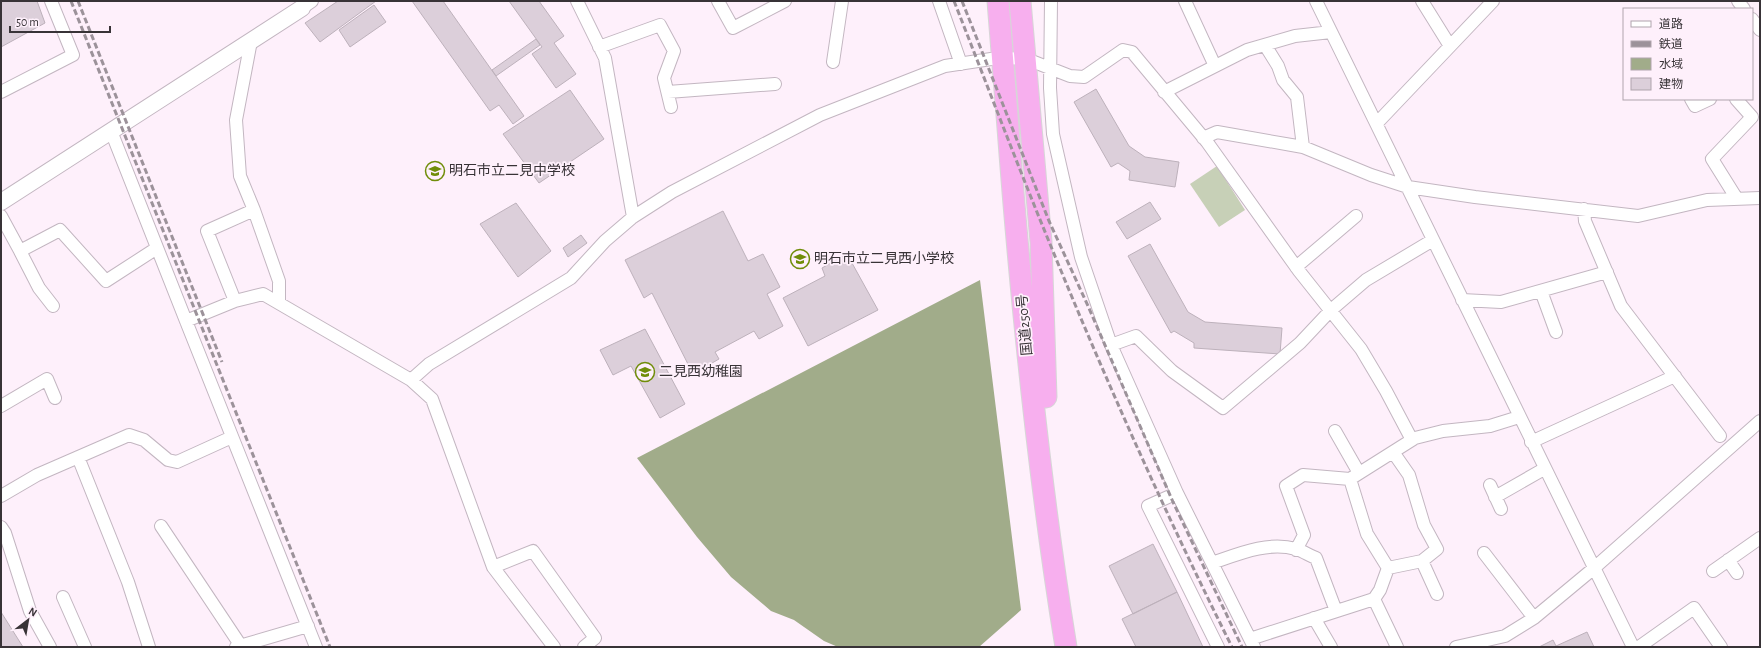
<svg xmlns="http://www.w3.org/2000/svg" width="1761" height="648" font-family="'Alegreya Sans','Noto Sans JP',sans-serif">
	<rect width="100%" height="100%" fill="#fef0fb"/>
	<path fill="#c7d0b7" d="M1217,166L1245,210L1219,227L1190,184Z"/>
	<path fill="#a1ac8a" d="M980,280L1021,610L979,647H838L824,641L794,620L771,611L731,577L697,537L637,458Z"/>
	<path fill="#dccfda" stroke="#bdb1bb" d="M1,1H37L45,23L1,47Z
		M338,1H376L320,42L305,23Z
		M412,1H443L524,116L513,124L499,105L490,111Z
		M509,1H539L564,36L554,43L576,74L556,88L532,54L542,47Z
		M374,5L386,22L350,47L339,30Z
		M536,39L540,45L496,76L492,70Z
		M1096,89L1129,146L1145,157L1179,162L1175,187L1129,180L1130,171L1118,163L1111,167L1074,102Z
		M570,90L604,139L539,183L503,134Z
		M1150,202L1161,219L1127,239L1116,222Z
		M516,203L551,251L518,277L480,224Z
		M723,211L748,261L763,254L780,287L767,294L783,326L759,339L754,331L715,352L719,359L693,374L652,293L644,298L625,260Z
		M581,235L587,243L568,257L563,248Z
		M1150,244L1188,312L1205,322L1282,328L1280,354L1194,348V343L1174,331L1171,333L1128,256Z
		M847,254L878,310L808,346L783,298L825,276L822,268Z
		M645,329L685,404L660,418L631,366L613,375L600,350Z
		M1153,544L1177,592L1133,614L1109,566Z
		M1177,592L1203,647H1136L1122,619Z
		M1,612L23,647H1Z
		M1587,632L1594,647H1539L1553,640L1556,646Z"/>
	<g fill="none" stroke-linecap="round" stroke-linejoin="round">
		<g stroke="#c3b6c1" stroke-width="14">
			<path id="minor" d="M577,1L605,58L633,217
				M718,1L733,28L785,1
				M939,1L961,64
				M1051,1L1050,88L1053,134L1081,257L1111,345L1177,493L1254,647
				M1185,1L1215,66
				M1316,1L1633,647
				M1422,1L1450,46
				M1738,1L1744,9
				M302,8L312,1
				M1752,19L1760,30
				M251,41L236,120L240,176L254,210L279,281V303
				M1265,45L1278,66L1283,80L1297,97L1303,147
				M599,47L660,25L674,51L664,78L671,107
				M833,62L842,1
				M1,92L73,55L51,1
				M668,92L775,84
				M1164,92L1247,50L1295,36L1331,32
				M1691,99L1695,106L1710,99
				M1736,99L1752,117L1712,159L1737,199
				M1377,123L1493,1
				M111,131L186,321L316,647
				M1203,138L1217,132L1303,147L1371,175L1408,187L1475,197L1638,216L1707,200L1760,198
				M1584,209L1585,221L1621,306L1720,436
				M1,216L20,251L60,230L106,281L157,248
				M20,251L39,288L53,306
				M1296,267L1356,216
				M1541,291L1556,332
				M1462,300L1501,302L1607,272
				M235,301L207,231L254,210
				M186,321L235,301L263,294L411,380L432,399L493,567L554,647
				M1111,345L1136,336L1172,371L1223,408L1300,343L1331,310L1366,280L1433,240
				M411,380L429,364L571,278L605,241L633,217L672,192L820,115L945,66L991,59L1024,58L1070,76L1084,77L1123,50L1132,52L1207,142L1299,271L1361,349L1386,391L1412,440
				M1,406L47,379L55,398
				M1335,431L1359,473
				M1531,442L1675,376
				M78,457L128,582L149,647
				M1490,485L1501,509
				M1177,493L1148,506L1218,647
				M1,496L37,475L129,435L144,440L168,460L177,462L232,437
				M1495,497L1544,469
				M161,526L241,646
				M1,527L5,533L30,611L50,647
				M1296,550L1304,535L1286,486L1303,475L1350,479L1415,438L1443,431L1490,426L1519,417
				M1484,553L1534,618
				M1728,560L1737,573
				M1422,561L1437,594
				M1212,563C1238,554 1268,541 1296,549C1303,551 1310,556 1316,558L1336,611
				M493,567L533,551L595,638L584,647
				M1388,568L1422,561L1437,549L1424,525L1409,475L1393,452
				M1713,571L1760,538
				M63,597L85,647
				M1374,599L1397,647
				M1314,618L1331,647
				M1250,639L1374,599L1380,590L1388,568L1367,534L1350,479
				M236,647L308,626
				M1456,647L1505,636L1534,618L1593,569L1760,421
				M1639,647L1694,608L1721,647"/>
		</g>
		<g stroke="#c3b6c1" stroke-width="18">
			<path id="tertiary" d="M1,202L302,8"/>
		</g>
		<g stroke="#d7d6d7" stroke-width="23">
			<path id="trunk" d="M998,1C1001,43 1005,86 1008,128C1021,302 1038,475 1066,647
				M1020,1L1041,242L1046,397"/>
		</g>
		<use href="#minor" stroke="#fff" stroke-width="12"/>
		<use href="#tertiary" stroke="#fff" stroke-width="16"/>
		<use href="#trunk" stroke="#f7afee" stroke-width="21"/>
		<path stroke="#9c929a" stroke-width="3" stroke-dasharray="6 3" stroke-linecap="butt" d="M71,1L330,647
			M78,1L222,362
			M954,1C986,82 1017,164 1050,244C1106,381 1166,515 1232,647
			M962,1L1049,221L1088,306L1173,502L1242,647"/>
	</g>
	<defs>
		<g id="school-ring" transform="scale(1)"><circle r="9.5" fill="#fef0fb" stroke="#708d09" stroke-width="1.5"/><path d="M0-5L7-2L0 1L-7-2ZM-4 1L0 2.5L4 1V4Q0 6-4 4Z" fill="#708d09"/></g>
	</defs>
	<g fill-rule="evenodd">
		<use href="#school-ring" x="435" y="171"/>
		<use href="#school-ring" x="800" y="259"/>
		<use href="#school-ring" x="645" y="372"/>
	</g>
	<g text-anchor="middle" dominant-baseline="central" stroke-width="3.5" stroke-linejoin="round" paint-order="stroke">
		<g font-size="14" fill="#383337" stroke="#fef0fb" text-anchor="start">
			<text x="449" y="171">明石市立二見中学校</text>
			<text x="814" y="259">明石市立二見西小学校</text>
			<text x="659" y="372">二見西幼稚園</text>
		</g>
		<g font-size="14" fill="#383337" stroke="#fef0fb">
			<text transform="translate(1025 325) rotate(-95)">国道250号</text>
		</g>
	</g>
	<rect width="1761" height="648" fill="none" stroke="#383337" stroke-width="4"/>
	<rect x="1623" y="8" width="130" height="92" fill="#fef0fb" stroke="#afa4ad"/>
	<rect x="1631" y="21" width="20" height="6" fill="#ffffff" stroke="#afa4ad"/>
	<text x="1659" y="28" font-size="12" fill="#383337">道路</text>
	<rect x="1631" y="41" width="20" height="6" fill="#9c929a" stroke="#afa4ad"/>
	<text x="1659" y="48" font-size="12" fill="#383337">鉄道</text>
	<rect x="1631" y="58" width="20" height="12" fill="#a1ac8a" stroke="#afa4ad"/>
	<text x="1659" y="68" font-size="12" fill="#383337">水域</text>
	<rect x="1631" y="78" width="20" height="12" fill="#dccfda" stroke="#afa4ad"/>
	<text x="1659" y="88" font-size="12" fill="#383337">建物</text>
	<g transform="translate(28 620) rotate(31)" stroke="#fef0fb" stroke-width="3" paint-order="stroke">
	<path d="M0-3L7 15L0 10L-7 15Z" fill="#383337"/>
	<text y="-6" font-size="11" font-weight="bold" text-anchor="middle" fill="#383337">N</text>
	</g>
	<path d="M10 26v6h100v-6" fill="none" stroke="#383337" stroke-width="2"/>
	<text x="16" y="26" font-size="12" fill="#383337" stroke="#fef0fb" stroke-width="3" paint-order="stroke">50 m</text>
</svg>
